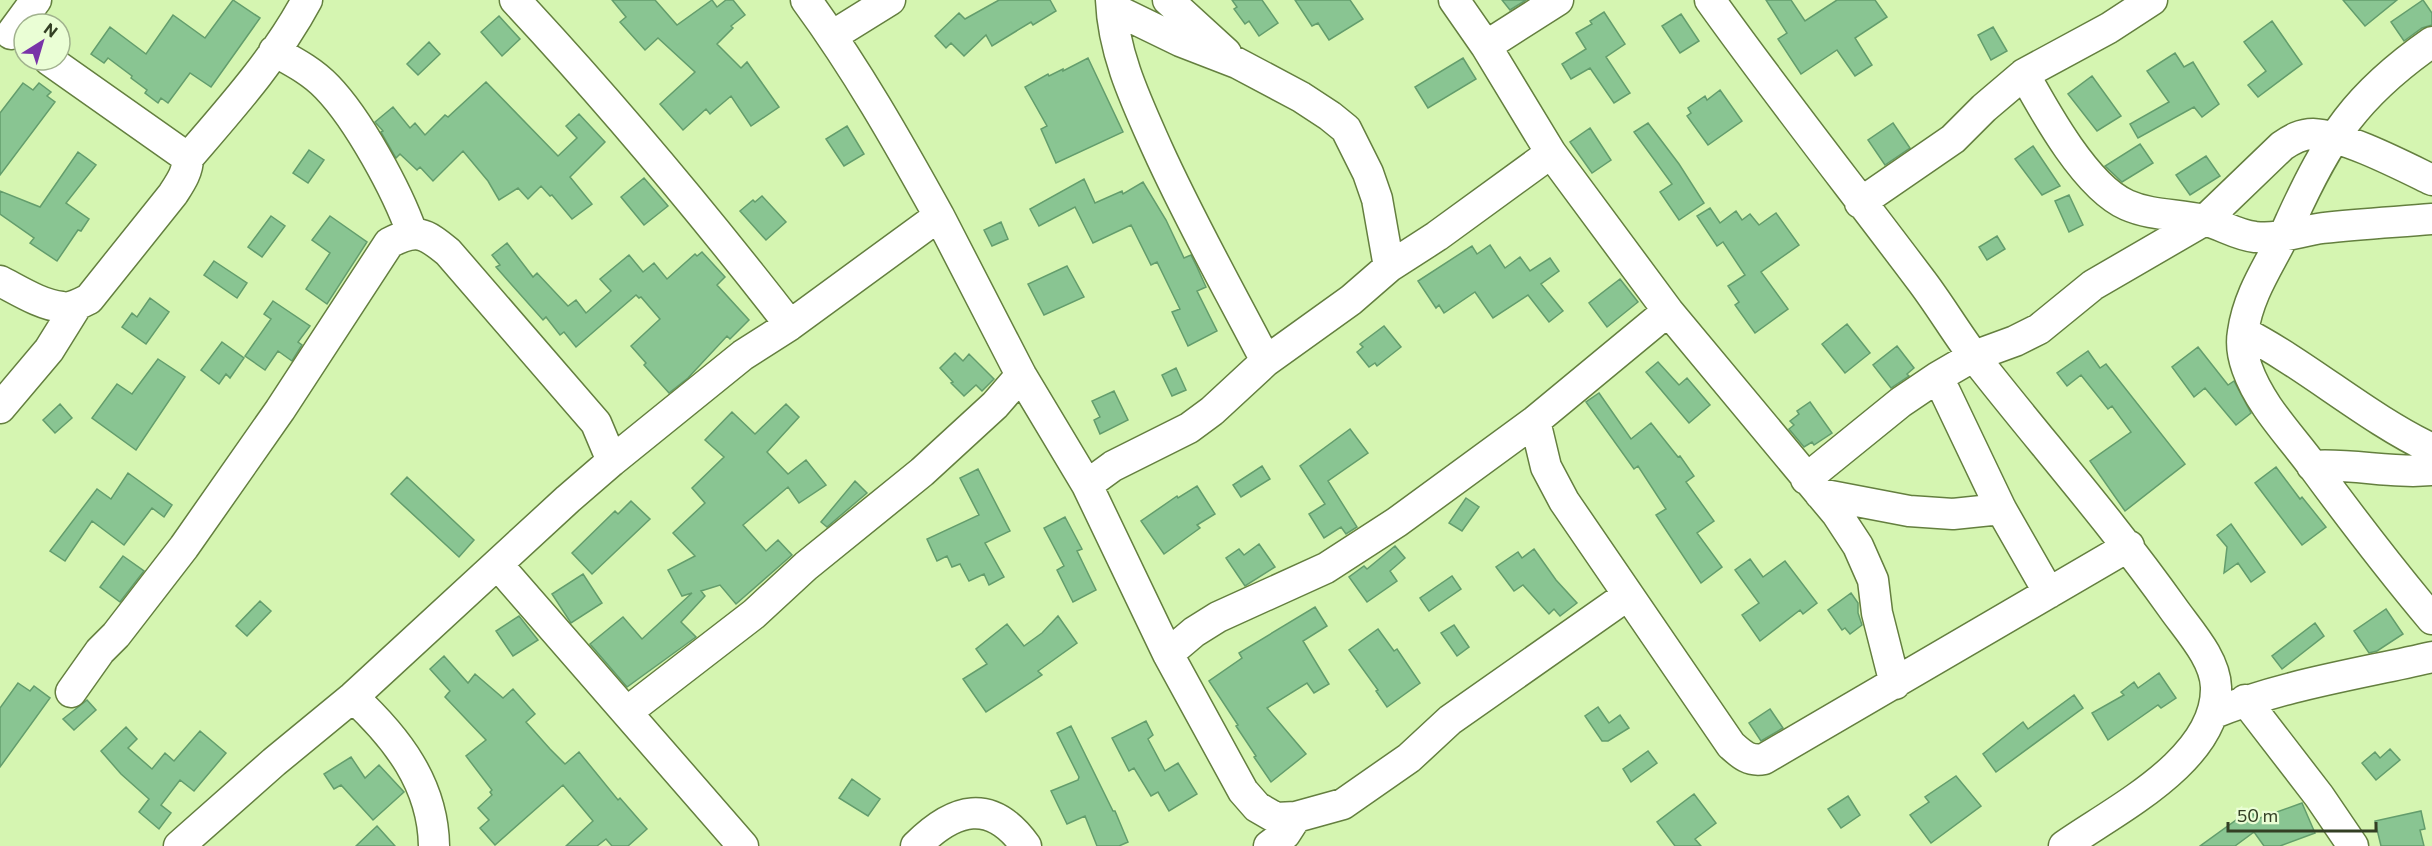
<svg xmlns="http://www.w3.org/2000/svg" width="2432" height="846" font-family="Commissioner,sans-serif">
	<rect width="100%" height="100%" fill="#d5f5b1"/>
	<path fill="#89c592" stroke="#639d6c" stroke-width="1.5" d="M233,0L260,18L211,87L190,73L168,103L161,98L158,103L145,93L147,90L131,78L132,76L108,58L104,63L91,54L110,27L146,54L173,15L205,38Z
		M612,0H655L677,25L712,0L717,7L726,0H733L745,15L731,26L733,28L717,44L741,68L747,62L779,107L751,126L731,96L710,114L706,109L683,130L660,104L695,72L658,38L645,50L620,22L626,17Z
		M999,0H1050L1056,11L1033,25L1031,22L992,46L986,35L964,56L951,43L946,48L935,36L959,13L965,19Z
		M1232,0H1262L1278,23L1259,36L1249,21L1245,24L1234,9L1237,7Z
		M1295,0H1350L1363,19L1329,40L1318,23L1312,26Z
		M1502,0H1526L1510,10Z
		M1766,0H1791L1805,21L1837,0H1875L1887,17L1855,38L1872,65L1855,76L1837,50L1801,74L1778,39L1787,33Z
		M2343,0H2397L2365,26Z
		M2423,0L2432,13V25L2422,28L2404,41L2391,22Z
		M1604,12L1625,44L1606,57L1630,93L1614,103L1590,68L1571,79L1562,64L1586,49L1576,33L1592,24L1590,21Z
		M1681,14L1699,41L1680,53L1662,26Z
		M499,16L520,39L502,56L481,32Z
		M2272,21L2302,64L2258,97L2248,85L2266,71L2244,42Z
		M1993,27L2007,51L1991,60L1978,35Z
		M429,42L440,54L418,75L407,64Z
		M2175,53L2184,67L2193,62L2219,104L2202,117L2194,107L2138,138L2130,124L2169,102L2147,71Z
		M1088,58L1123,132L1056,163L1041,129L1047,126L1025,87L1048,74L1049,76L1063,69V71Z
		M1463,58L1476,79L1428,108L1415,87Z
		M2092,76L2121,116L2097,131L2068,94Z
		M486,82L558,156L577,138L566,126L579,114L605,142L570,177L592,204L572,219L552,195L550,196L541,186L528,199L518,188L499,200L488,181L463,151L433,181L420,167L417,170L400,154L396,158L381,132L383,131L375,122L393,107L410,128L415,123L425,135L445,115L448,117Z
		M23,83L33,90L39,83L51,92L47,96L55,102L0,175V113Z
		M1720,90L1742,121L1708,145L1687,116L1691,113L1688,108L1705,96L1707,100Z
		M1648,123L1679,164L1704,203L1679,220L1660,192L1672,184L1634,132Z
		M1893,123L1910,148L1885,165L1868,140Z
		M847,126L864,154L844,166L826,139Z
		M1590,128L1611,160L1592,173L1570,142Z
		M2140,144L2153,163L2122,182L2105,166Z
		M2033,146L2060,186L2042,195L2015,159Z
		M309,150L324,160L308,183L293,173Z
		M78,152L96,165L66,203L89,219L81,231L78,230L57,261L30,243L34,238L0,214V191L40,207Z
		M2206,156L2220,176L2190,195L2176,175Z
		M644,178L668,206L644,225L621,197Z
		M1084,179L1095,203L1122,191L1123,194L1143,182L1166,220L1184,258L1191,255L1197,267L1206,287L1197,291L1217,331L1188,346L1172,312L1180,309L1157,262L1151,265L1131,225L1093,243L1075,207L1039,226L1030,209Z
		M2069,195L2083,225L2069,232L2055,201Z
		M762,196L786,222L766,240L740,211L753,200L755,202Z
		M1710,208L1720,223L1736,211L1742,220L1750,214L1759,225L1776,213L1799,245L1761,272L1788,309L1755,333L1735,305L1739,302L1728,286L1745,275L1723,242L1717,246L1697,216Z
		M271,216L285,226L262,257L248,247Z
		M330,216L367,242L327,304L306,289L330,253L312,240Z
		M1001,222L1008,239L992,246L984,230Z
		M1997,236L2005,249L1987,260L1979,247Z
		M507,243L533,277L537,273L568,306L576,300L586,313L611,291L600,279L629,255L643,272L654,263L667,279L695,254L697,256L702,252L725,277L717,285L749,320L730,339L727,336L688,378L669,393L644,365L646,363L631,346L660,319L641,297L639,298L636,295L576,347L564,332L560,335L546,317L543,320L496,267L500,265L492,255Z
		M1490,245L1505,268L1520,257L1530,271L1550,258L1559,271L1541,284L1563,311L1549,322L1528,295L1493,318L1475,292L1444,313L1439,305L1436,308L1418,281L1472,246L1477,254Z
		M214,261L247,283L237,298L204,275Z
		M1067,266L1084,297L1044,315L1028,284Z
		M1620,279L1638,302L1607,327L1589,303Z
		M150,298L169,312L146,344L122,327L132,313L137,317Z
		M273,301L310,326L298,342L302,345L292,361L278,351L265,370L245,356L271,319L264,314Z
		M1847,324L1870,353L1845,373L1822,344Z
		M1384,326L1401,347L1377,366L1375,363L1369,367L1357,352L1363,347L1360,344Z
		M222,342L244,358L230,378L226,374L219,384L201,370Z
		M1897,346L1914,368L1907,374L1909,376L1891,388L1873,365Z
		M2198,347L2228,385L2234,381L2251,413L2236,425L2205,388L2194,397L2172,367Z
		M2088,351L2100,368L2106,364L2185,464L2125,511L2090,461L2131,432L2112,406L2108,409L2081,375L2067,386L2057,373Z
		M955,353L963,361L969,354L994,379L982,391L976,385L964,396L951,383L953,382L940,368Z
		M158,359L185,377L136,450L92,418L117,384L132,394Z
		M1658,362L1679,385L1687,378L1710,405L1689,423L1646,372Z
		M1176,368L1186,390L1172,396L1162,375Z
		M1114,391L1128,420L1100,434L1094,420L1100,417L1092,401Z
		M1599,393L1631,439L1651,423L1678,457L1680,456L1694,476L1686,482L1714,521L1697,533L1722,567L1701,583L1656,515L1666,509L1638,466L1634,469L1586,402Z
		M1810,402L1832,433L1814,445L1812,442L1804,447L1789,429L1794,425L1790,421L1799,414L1797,411Z
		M60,404L72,418L55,433L43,420Z
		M786,404L799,417L767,452L788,474L806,460L826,485L799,503L788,487L743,525L766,551L778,540L792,555L736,604L720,585L701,591L705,596L681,622L696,637L627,687L590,644L623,617L642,639L692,593L682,596L668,570L695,556L673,533L705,503L692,488L724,457L705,440L732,412L755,434Z
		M1350,429L1368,453L1328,481L1357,527L1346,534L1341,527L1324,538L1309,514L1325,504L1300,466Z
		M1262,466L1270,479L1241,497L1233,485Z
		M2276,467L2300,499L2302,497L2326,527L2302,545L2255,483Z
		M978,469L1010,531L985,543L1004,577L989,585L984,574L969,581L960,564L952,567L947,556L937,561L927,539L979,515L960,478Z
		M128,473L172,505L164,517L152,508L124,545L92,521L65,561L50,551L97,489L111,499Z
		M407,477L474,540L459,557L391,494Z
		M855,481L867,493L827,527L821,522Z
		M1197,486L1215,514L1197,525L1200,528L1164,554L1141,521L1177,496L1178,498Z
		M1466,498L1479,507L1462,531L1449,523Z
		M631,501L650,519L592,574L572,553L615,511L618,514Z
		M1065,517L1082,549L1077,551L1096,590L1073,602L1057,570L1064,566L1044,528Z
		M2231,524L2265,572L2251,582L2238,563L2224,573L2227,547L2217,535Z
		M1259,544L1275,567L1245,586L1226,558L1239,549L1244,555Z
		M1395,546L1405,558L1390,571L1397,581L1367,602L1349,577L1364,566L1367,569Z
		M1534,549L1556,580L1577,603L1560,616L1554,609L1549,614L1523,585L1514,591L1496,567L1518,552L1522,558Z
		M123,556L144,571L120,602L100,587Z
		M1750,559L1763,577L1785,561L1817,603L1803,614L1800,610L1760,641L1742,615L1759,603L1735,570Z
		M583,574L602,603L571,623L552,594Z
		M1452,576L1461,589L1429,611L1420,598Z
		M1851,593L1858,603V613L1862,625L1850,634L1845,628L1842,630L1828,610Z
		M260,601L271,611L247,636L236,626Z
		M1315,607L1327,626L1303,641L1329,684L1314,693L1307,683L1267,708L1306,754L1271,782L1254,757L1256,756L1236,726L1238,725L1209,681L1242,658L1239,653Z
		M2386,609L2403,634L2377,651L2369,653L2354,631Z
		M519,616L538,640L513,656L496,631Z
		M1058,616L1077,643L1038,671L1042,675L986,712L963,679L987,664L976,649L1007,624L1024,646L1042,633Z
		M2315,623L2324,636L2282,669L2272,656Z
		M1454,625L1469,647L1457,656L1441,633Z
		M1378,629L1394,651L1397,649L1420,683L1387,707L1376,691L1378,690L1349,650Z
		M444,656L468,683L475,674L503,698L513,689L535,714L526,722L550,749L565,764L579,752L618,800L620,798L647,829L628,846H612L606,839L597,846H566L593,821L563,785L495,845L480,828L489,820L478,808L492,795L490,792L492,790L466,756L486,740L445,697L450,691L430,669Z
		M2159,673L2176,698L2161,708L2158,705L2108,740L2092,713L2124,695L2121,692L2134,682L2138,688Z
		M18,683L30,691L34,686L50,698L0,767V708Z
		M2074,695L2083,708L1996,772L1983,754L2023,722L2028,729Z
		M87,700L96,710L74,730L63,719Z
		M1598,707L1609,723L1620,715L1629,728L1608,741H1602L1585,716Z
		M1770,709L1783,728L1761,741L1749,723Z
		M1146,721L1153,735L1148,739L1165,771L1178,763L1197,794L1169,811L1158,792L1151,796L1134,768L1129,771L1112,738Z
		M1071,726L1113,811H1115L1128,842L1119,846H1097L1085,816L1067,824L1051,791L1078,780L1079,777L1057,733Z
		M126,727L137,739L128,748L152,769L165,753L174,761L200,731L226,753L194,791L180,780L161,805L171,813L159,829L139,812L149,799L121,774L101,751Z
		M2390,749L2400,760L2376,780L2362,763L2375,752L2380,758Z
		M1648,751L1657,763L1631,782L1623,769Z
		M351,757L365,778L379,765L404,792L373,820L341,785L334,789L324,774Z
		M1956,776L1981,806L1931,843L1910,815L1929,802L1925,797Z
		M852,779L880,799L868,816L839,798Z
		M1694,794L1716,823L1695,839L1701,846H1675L1657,822Z
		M1848,796L1860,815L1841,828L1828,809Z
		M2302,803L2315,833L2280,846H2264L2254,832L2235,846H2200L2250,810L2257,819Z
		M2421,811L2425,829L2420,830L2424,846H2381L2375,821Z
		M377,826L395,846H356Z"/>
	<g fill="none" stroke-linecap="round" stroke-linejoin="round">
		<g stroke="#647f3f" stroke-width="33">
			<path id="minor" d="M515,0C612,104 703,213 790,325
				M1111,0C1113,53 1136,101 1157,148C1190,221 1229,290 1266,361
				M1168,0L1226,53
				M1454,0L1486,46L1551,153L1668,311L1837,514L1858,546L1873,580L1877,613L1895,684
				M1710,0C1778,95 1850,186 1920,279C1940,305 1956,333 1976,359C2041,442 2111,521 2172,607C2188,630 2215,658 2216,687C2218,760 2115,810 2064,846
				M1112,8L1180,41L1237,63L1301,97L1330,116L1346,129L1368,173L1377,199L1389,267
				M11,34L36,0
				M832,36L890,0
				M2432,42C2356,95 2329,137 2291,220C2275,258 2249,289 2243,332C2241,343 2243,357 2247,368C2260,405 2289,434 2312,465C2351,518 2390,569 2432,619
				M1486,46L1558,0
				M274,51C292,61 312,71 327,87C358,119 397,190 412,233
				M49,60L188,158
				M2024,74C2045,112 2086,187 2127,205C2152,216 2178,214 2203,220C2221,224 2236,235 2255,237C2278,240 2300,231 2323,228C2359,224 2396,222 2432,219
				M1860,203L1953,139L1984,108L2024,74L2109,28L2152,0
				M939,216L1021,375L1087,485L1168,654L1243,791L1257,807L1276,818L1296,817L1343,804L1409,758L1450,720L1628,595
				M0,281C18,290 41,305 62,307C71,309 81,303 89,299L173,194C180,183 188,172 188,158C231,108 276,58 307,0
				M2243,332C2309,366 2365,417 2432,449
				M1938,377L2001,509L2049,593
				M0,408L49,350L77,305
				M1535,421L1546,467L1564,501L1731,745C1741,754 1749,762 1764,759L2129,546
				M2312,466C2353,463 2392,474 2432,470
				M1806,479L1901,402L1938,377L1974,356L2015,341L2039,329L2093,285L2205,220L2282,146C2292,139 2301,134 2313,134C2343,135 2403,166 2432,180
				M1087,485L1113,466L1189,428L1212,411L1266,361L1351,300L1389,267L1437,236L1551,153
				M1820,494L1909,511L1953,514L2001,509
				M498,565L743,846
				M1168,654L1194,632L1218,617L1326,568L1397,522L1535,421L1668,311
				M71,692L100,651L116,635L184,547L280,410L389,243C417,228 425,233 448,252L596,423L612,461
				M353,697C397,738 433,784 434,846
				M2245,700L2319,796L2353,846
				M627,712L754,614L806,566L922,472L995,405L1021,375
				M2212,714C2282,685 2358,674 2432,657
				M179,846L274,762L353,697L568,499L612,461L743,355L790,325L939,216C898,142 856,68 806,0
				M916,846C954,808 991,797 1026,846
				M1269,846L1285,834L1296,817"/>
		</g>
		<use href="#minor" stroke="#fff" stroke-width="30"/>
	</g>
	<g transform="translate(42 42) rotate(37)"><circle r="28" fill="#eafed5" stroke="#a1b28e" stroke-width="1.5"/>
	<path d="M0-4.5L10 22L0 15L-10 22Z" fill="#7934a8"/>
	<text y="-9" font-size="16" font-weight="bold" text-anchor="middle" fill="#333f24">N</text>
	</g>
	<path d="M2228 822v9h148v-9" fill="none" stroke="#333f24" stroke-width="3"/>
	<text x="2237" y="822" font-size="18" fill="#333f24" stroke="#eafed5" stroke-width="4.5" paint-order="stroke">50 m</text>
</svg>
